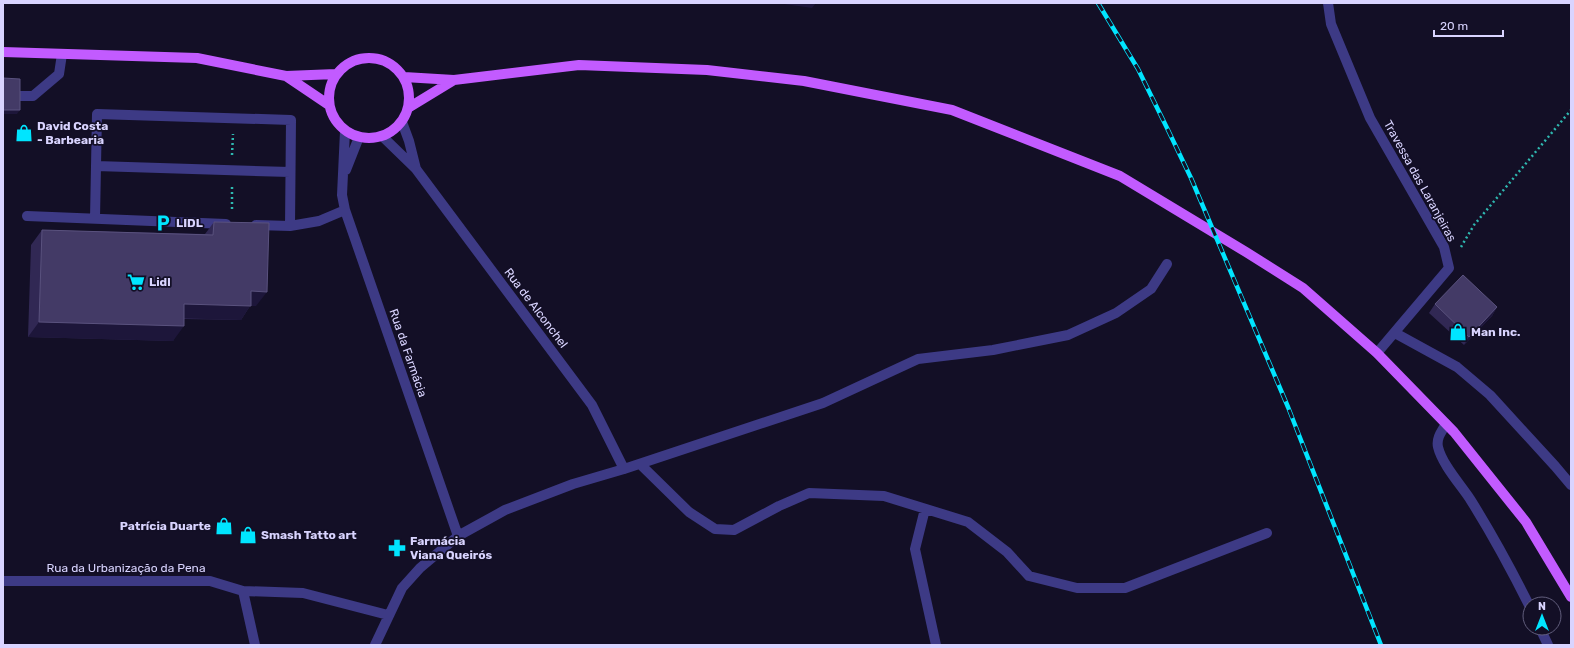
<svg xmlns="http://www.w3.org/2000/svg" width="1574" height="648" font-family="Rubik,sans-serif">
	<rect width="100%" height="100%" fill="#130f26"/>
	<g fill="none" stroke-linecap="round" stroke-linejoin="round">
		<path stroke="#2fb8b0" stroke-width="2.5" stroke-dasharray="2 3" stroke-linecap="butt" d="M232,155L233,134
			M232,209V186
			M1461,247L1474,225L1571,110"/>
		<path stroke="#3d3a85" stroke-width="10" d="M1328,3L1331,24L1370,118L1444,247L1449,268L1377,353
			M3,96H33L59,74L62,54
			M402,122L409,141L416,169
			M345,131L342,195L345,210L458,536
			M382,136L416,169L592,405L624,469
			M96,166L290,172
			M346,170L359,137
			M27,216L226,224
			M95,218L97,114L291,120L290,226
			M256,225L290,226L319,221L345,210
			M1395,333L1457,367L1490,395L1555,466L1571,485
			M1446,424C1442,431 1436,438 1438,447C1442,464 1460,484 1470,499C1492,534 1512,571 1530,607
			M640,464L689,512L715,529L734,530L779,506L809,493L884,496L968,522L1007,552L1029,576L1077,588H1125L1267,533
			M925,509L915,549L936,645
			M3,581H210L243,591L303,593L388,615
			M243,591L255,645
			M1540,628L1548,645
			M375,645L402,588L420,568L458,536L505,510L573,484L624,469L823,403L918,359L993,350L1068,335L1116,313L1151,289L1167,264"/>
		<path stroke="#c25bff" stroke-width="10" d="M3,52L197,58L286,76L336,74
			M329 98a40 40 0 1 1 80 0a40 40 0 1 1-80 0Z
			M286,76L329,105
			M404,77L454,80L579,65L707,70L804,81L952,110L1120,176L1246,252L1303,288L1377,353L1454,432L1526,522L1571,597
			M408,108L454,80"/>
		<g stroke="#00e5ff" stroke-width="4.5">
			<path id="rail" d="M1098,3L1138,69L1168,130L1191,178L1288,407L1381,645"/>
		</g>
		<use href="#rail" stroke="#130f26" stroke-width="3" stroke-dasharray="9" stroke-linecap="butt"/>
	</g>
	<path fill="#312854" d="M214,222L256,306H250L241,320L184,319L173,341L28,337L31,245L42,230L205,234Z
		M1435,304L1497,307L1492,316L1464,345L1429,313Z"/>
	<path fill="#1d163a" d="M777,3H816L812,8Z
		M3,110H20L17,114H3Z
		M251,291L267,292L256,306H250L241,320L174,318L184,304Z
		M1497,307L1492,316L1464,345L1469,337Z
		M39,322L184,326L173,341L28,337Z"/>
	<path fill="#433a66" stroke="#5a527e" d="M3,78L20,79V110H3Z
		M214,222L269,223L267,292L251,291V306L184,304V326L39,322L42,230L213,235Z
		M1463,275L1497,307L1469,337L1435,304Z"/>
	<defs>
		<g id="shop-bare" transform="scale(1.38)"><path d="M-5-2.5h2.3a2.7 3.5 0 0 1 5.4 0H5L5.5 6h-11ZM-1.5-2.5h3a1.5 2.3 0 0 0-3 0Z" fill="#00e5ff" stroke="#130f26" stroke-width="2.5" paint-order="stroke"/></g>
		<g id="parking-bare" transform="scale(1.38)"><path d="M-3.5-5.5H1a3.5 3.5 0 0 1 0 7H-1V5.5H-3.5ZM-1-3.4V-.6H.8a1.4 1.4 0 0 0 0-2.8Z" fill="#00e5ff" stroke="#130f26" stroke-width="2.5" paint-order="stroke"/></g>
		<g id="supermarket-bare" transform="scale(1.38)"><path d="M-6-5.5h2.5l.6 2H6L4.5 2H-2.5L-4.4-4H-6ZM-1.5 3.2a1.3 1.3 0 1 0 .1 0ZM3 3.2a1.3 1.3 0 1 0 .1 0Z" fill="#00e5ff" stroke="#130f26" stroke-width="2.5" paint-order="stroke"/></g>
		<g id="pharmacy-bare" transform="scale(1.38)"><path d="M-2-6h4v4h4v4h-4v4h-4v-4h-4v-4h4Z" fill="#00e5ff" stroke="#130f26" stroke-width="2.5" paint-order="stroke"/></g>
	</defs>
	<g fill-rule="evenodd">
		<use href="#shop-bare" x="24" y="133"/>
		<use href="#parking-bare" x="163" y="223"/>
		<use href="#supermarket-bare" x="136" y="282"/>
		<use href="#shop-bare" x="1458" y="332"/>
		<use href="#shop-bare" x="224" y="526"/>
		<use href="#shop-bare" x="248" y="535"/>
		<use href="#pharmacy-bare" x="397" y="548"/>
	</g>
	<g text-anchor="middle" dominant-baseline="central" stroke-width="3.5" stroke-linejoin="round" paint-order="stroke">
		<g font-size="12" font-weight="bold" fill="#d9d4ff" stroke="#130f26" text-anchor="start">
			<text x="37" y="126">David Costa<tspan x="37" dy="14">- Barbearia</tspan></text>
			<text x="176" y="223">LIDL</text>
			<text x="149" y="282">Lidl</text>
			<text x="1471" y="332">Man Inc.</text>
			<text x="211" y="526" text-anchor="end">Patrícia Duarte</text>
			<text x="261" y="535">Smash Tatto art</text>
			<text x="410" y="541">Farmácia<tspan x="410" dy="14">Viana Queirós</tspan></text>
		</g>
		<g font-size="12" fill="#d9d4ff" stroke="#130f26">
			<text transform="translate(1420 181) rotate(61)">Travessa das Laranjeiras</text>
			<text transform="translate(536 308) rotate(53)">Rua de Alconchel</text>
			<text transform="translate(408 353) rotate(71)">Rua da Farmácia</text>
			<text x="126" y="568">Rua da Urbanização da Pena</text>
		</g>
	</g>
	<rect width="1574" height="648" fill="none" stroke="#d9d4ff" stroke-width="8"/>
	<g transform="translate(1542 616)"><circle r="19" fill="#130f26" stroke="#625e7d"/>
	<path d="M0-3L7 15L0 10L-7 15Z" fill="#00e5ff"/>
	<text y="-6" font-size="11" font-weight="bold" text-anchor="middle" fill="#d9d4ff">N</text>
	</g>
	<path d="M1434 30v6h69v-6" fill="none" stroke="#d9d4ff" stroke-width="2"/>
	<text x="1440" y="30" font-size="12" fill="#d9d4ff" stroke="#130f26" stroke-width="3" paint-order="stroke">20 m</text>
</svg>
